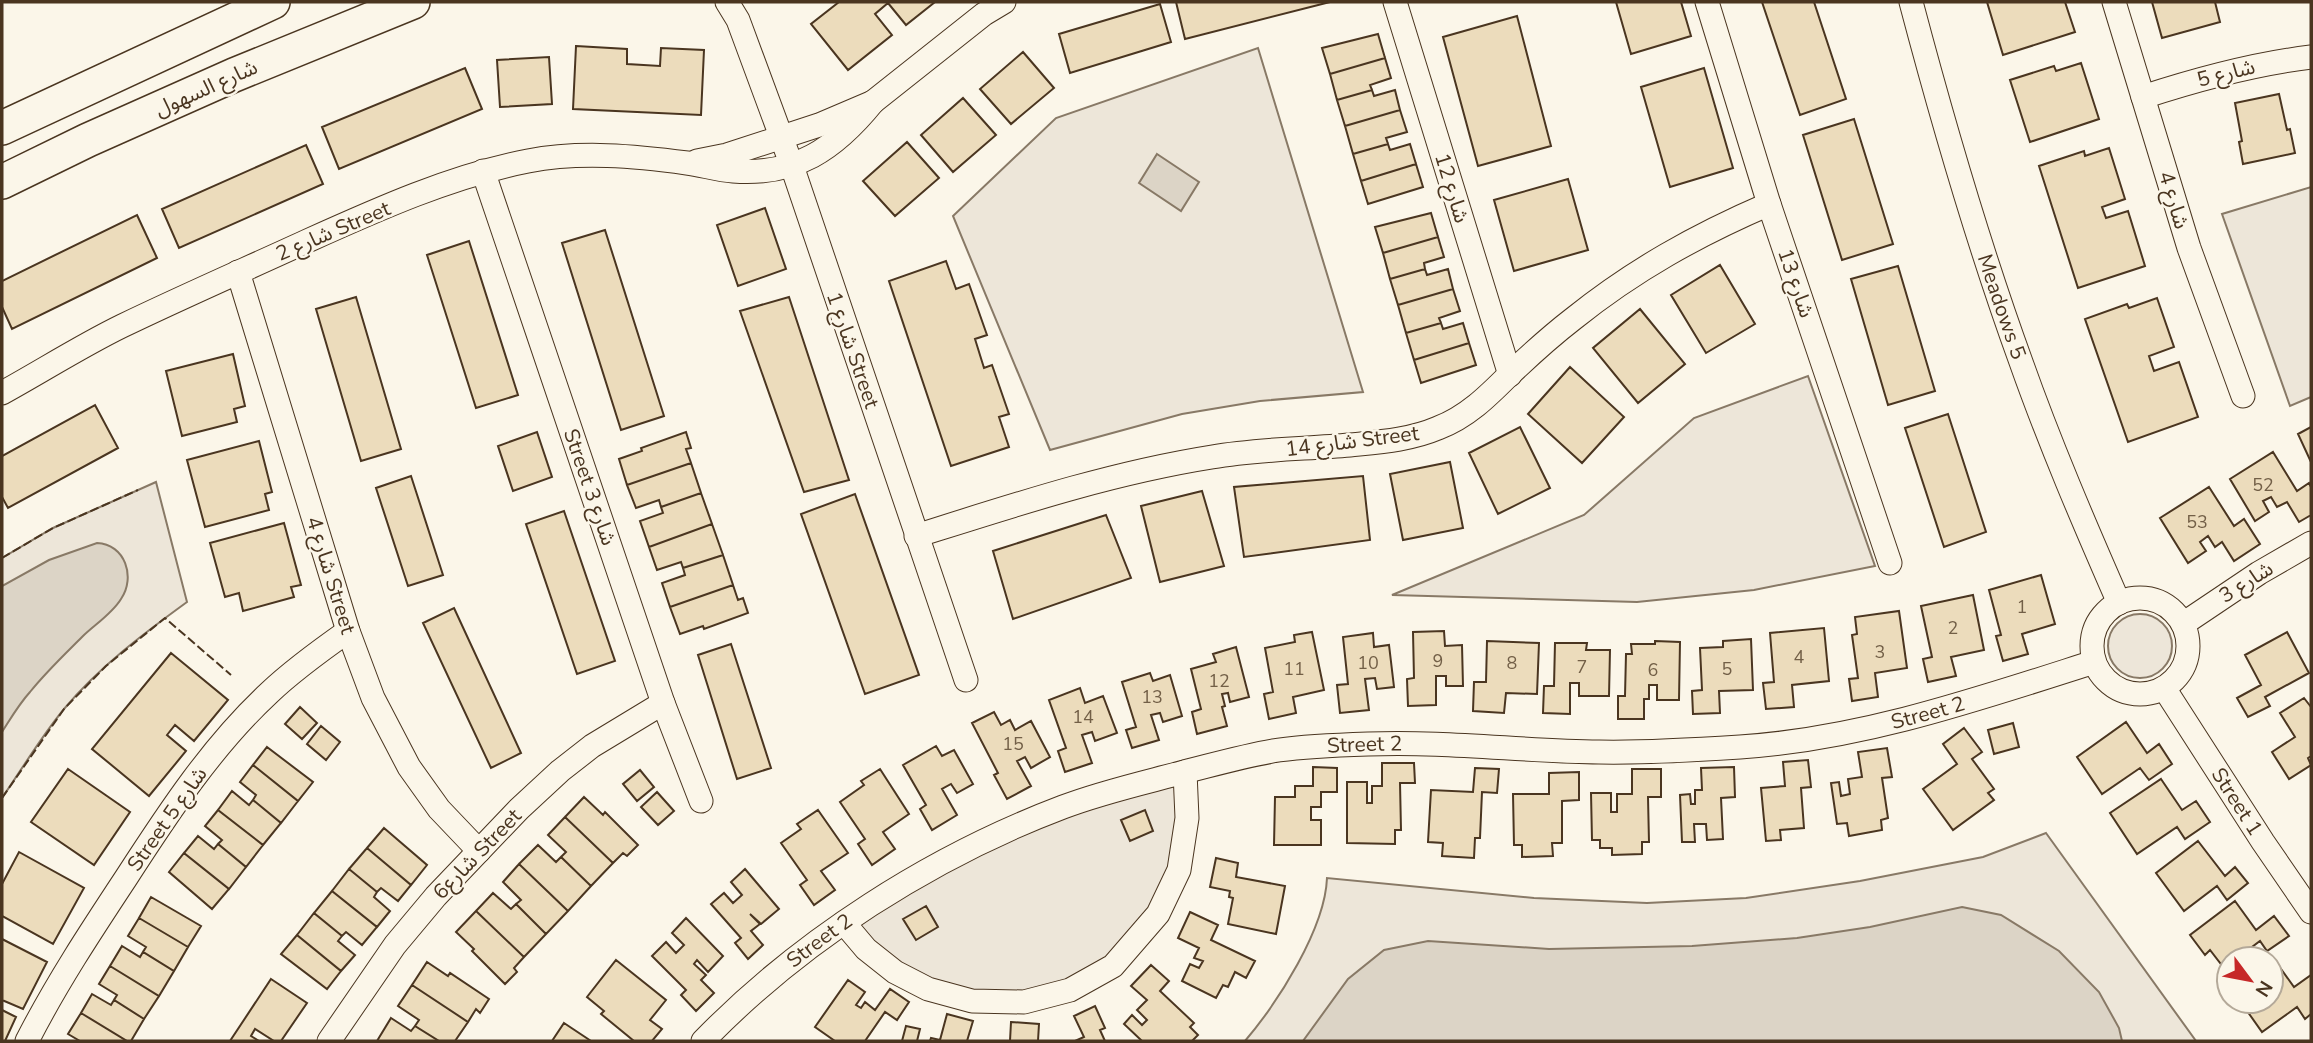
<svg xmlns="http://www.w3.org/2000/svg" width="2313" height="1043" font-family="'Nunito Sans','Noto Sans Arabic',sans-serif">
	<rect width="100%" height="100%" fill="#fbf6e9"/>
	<path fill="#ede6d9" stroke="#887966" stroke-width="2" d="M1258,48L1363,392L1260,401L1182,414L1050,450L953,216L1056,118Z
		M2311,187V397L2290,406L2222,214Z
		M1808,376L1875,566L1754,590L1637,602L1392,595L1584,515L1694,418Z
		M156,482L187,602C143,634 99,667 64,709C41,737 22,769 2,798V558L53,528Z
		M2108 646a32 32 0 1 1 64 0a32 32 0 1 1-64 0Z
		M1185,772L1179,870L1113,966L1024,1002L928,989L844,923L904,884L1121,788Z
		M2046,833L2196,1041H1245C1278,1002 1325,929 1327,878L1534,898L1647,903L1746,898L1860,881L1983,857Z"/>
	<path fill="#dcd4c6" stroke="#887966" stroke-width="2" d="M1157,154L1199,182L1181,211L1139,183Z
		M97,543C125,544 136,577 121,599C112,614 94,625 82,637C64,655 46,672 30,692C19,704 11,718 2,732V586L49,560Z
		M1962,907L2001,915L2059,951L2099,992L2119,1028L2122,1041H1303L1348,979L1384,950L1428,941L1549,949L1692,946L1797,938L1870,927Z"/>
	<path fill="#ecdcbc" stroke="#4a3520" stroke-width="2" d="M839,2H935L906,25L888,3L875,14L892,35L848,70L811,24Z
		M1176,2H1330L1185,39Z
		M1616,2H1681L1691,36L1631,54Z
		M1762,2H1814L1846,99L1800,115Z
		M1987,2H2065L2075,32L2003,55Z
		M2152,2H2215L2220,22L2162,38Z
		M1160,4L1171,42L1070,73L1059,34Z
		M1517,16L1551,146L1478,166L1443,37Z
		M1378,34L1385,58L1330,74L1322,48Z
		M576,46L627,49V64L660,66L661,48L704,50L701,115L573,109Z
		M1023,52L1054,88L1011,124L980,89Z
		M549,57L552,104L500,107L497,60Z
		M1385,58L1391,78L1370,85L1372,90L1337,100L1330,74Z
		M2081,63L2099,119L2030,142L2010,80L2054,66L2056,71Z
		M465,68L482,109L339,169L322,127Z
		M1704,68L1733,168L1670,187L1641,87Z
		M1372,90L1374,96L1395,90L1400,110L1345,126L1337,100Z
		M2279,94L2287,130L2290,129L2295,153L2243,164L2239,142L2242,141L2235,103Z
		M963,98L996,135L953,172L921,135Z
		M1400,110L1407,132L1386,138L1388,144L1353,154L1345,126Z
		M1854,119L1893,244L1842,260L1803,135Z
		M907,142L939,178L895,216L863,181Z
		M1388,144L1390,150L1410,144L1416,164L1361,181L1353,154Z
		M306,145L323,184L179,248L162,209Z
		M2109,148L2125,199L2102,207L2106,218L2128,211L2145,266L2078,288L2039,166L2084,151L2085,156Z
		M1416,164L1423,187L1368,204L1361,181Z
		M1568,179L1588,250L1514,271L1494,200Z
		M765,208L786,269L738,286L717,225Z
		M1431,213L1438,237L1383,253L1375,227Z
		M137,215L157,258L12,329L2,307V281Z
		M605,230L664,416L621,430L562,243Z
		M1438,237L1444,257L1424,263L1425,269L1390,279L1383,253Z
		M469,241L518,395L476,408L427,255Z
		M946,261L956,289L969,284L987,335L975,339L984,368L992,365L1009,414L999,417L1009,447L951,466L889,281Z
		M1720,265L1755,324L1706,353L1671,295Z
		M1898,266L1935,391L1888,405L1851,279Z
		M1425,269L1427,275L1448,269L1453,289L1398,305L1390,279Z
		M1453,289L1460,311L1439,318L1441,323L1406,333L1398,305Z
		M356,297L401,449L361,461L316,309Z
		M789,297L849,480L804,492L740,311Z
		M2157,298L2174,347L2149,356L2154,371L2179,362L2198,417L2128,442L2085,319L2127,304L2129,308Z
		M1640,309L1685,364L1638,403L1593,348Z
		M1441,323L1443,329L1463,323L1469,343L1414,360L1406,333Z
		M1469,343L1476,365L1421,383L1414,360Z
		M233,354L245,406L234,409L237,422L182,436L166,371Z
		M1570,367L1624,417L1582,463L1528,414Z
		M95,405L118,448L8,508L2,497V456Z
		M1948,414L1986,532L1944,547L1905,428Z
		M1520,427L1550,488L1498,514L1469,453Z
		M2311,427V462L2298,434Z
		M537,432L552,477L513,491L498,446Z
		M686,432L691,448L686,449L691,463L627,485L619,459L642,451L641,448Z
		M259,441L272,492L265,494L269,510L205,527L187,460Z
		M2273,452L2297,491L2309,483L2311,487V515L2299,522L2287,502L2277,507L2271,497L2263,501L2269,512L2255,521L2230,479Z
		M1450,462L1463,528L1403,540L1390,474Z
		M691,463L701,493L661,507L659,500L636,508L627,485Z
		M411,476L443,575L408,586L376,488Z
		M1363,476L1370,540L1244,557L1234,487Z
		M2209,487L2234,526L2244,519L2260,544L2234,561L2222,542L2215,547L2208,536L2200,542L2206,551L2188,563L2160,518Z
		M1202,491L1224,566L1160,582L1141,506Z
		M701,493L712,524L649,547L640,521L663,513L661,507Z
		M855,494L919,675L865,694L801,514Z
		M564,511L615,661L577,674L526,524Z
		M1106,515L1131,578L1013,619L993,551Z
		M284,523L301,585L291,587L294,597L243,611L239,593L225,597L210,543Z
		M712,524L723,555L683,568L681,562L657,570L649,547Z
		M723,555L733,585L670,607L662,583L685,575L683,568Z
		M2041,575L2055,624L2022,634L2028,654L2003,661L1996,636L2001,635L1989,590Z
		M733,585L738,600L743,598L748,613L704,629L703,626L680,634L670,607Z
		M1973,595L1984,650L1951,657L1956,676L1928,682L1923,659L1932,657L1921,606Z
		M454,608L521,753L491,768L423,623Z
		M1899,611L1907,668L1875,673L1878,697L1852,701L1849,679L1858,678L1852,635L1857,634L1855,617Z
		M1824,628L1829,681L1792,685L1794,707L1766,709L1763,683L1774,682L1770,633Z
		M1444,631L1445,646L1462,645L1463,686H1446V676H1436V705L1408,706L1407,679L1414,678L1413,632Z
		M1312,632L1324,690L1293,697L1296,713L1269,719L1264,694L1273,692L1265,648L1295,642L1294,635Z
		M2287,632L2309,673L2265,697L2270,706L2248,717L2237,698L2261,685L2245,655Z
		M1373,633L1374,647L1389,645L1394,687L1377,689L1375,678L1365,679L1369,710L1340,713L1337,685L1348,684L1343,637Z
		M1751,639L1753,690L1719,691L1720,713L1693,714L1692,691L1702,690L1700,648L1723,647V641Z
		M1487,641L1539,643L1537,694L1506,693L1504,713L1473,711L1474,682H1486Z
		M1655,641L1680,642L1679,700H1657V685H1649V699H1644V719H1618V696H1625L1626,654H1632L1631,644H1655Z
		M1555,643H1587L1586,650H1610L1609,696H1579V683H1570V714L1543,713L1544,686H1554Z
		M731,644L771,768L737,779L698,655Z
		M1236,647L1249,697L1230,702L1228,693L1222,694L1225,706L1222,707L1227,726L1197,734L1192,712L1201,709L1191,669L1216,662L1213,654Z
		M171,653L228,700L194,741L175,725L167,735L186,751L149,796L92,749Z
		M1150,673L1153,681L1170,675L1182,716L1163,722L1160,713L1151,715L1159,740L1132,748L1126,730L1136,727L1122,682Z
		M1080,688L1085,703L1103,696L1117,733L1095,741L1092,732L1082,735L1092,763L1065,772L1058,751L1066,748L1049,700Z
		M2304,698L2311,707V756L2308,758L2311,765L2289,779L2272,752L2295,737L2280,713Z
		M300,707L317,723L302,739L285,724Z
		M994,712L1001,725L1010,720L1015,730L1031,721L1050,757L1031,768L1025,757L1017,761L1031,786L1007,799L994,775L998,773L972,723Z
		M2126,722L2147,753L2159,744L2172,764L2149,780L2140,768L2102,794L2077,757Z
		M2013,723L2019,747L1994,754L1988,730Z
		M321,726L340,742L326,760L307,744Z
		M1964,728L1982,752L1972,759L1994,789L1988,793L1994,800L1953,830L1923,789L1957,764L1943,744Z
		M936,746L942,756L954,750L973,784L957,793L951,784L942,789L957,815L932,830L920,809L926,805L903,765Z
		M267,747L313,782L298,801L253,765Z
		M1887,748L1892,777L1882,778L1888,818L1881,820L1882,830L1849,836L1847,823L1837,824L1831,783L1839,782L1841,796L1850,794L1848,779L1862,777L1858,752Z
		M1808,760L1811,787L1801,788L1804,828L1780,830L1781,840L1766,841L1761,788L1785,786L1783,762Z
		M1382,763H1414L1415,783H1400L1401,830H1395V844L1347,843V782H1367V803H1372V786H1382Z
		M253,765L298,801L281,823L253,800L256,795L240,782Z
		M1313,767L1337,768V792H1321V807H1311V820H1321V845H1274L1275,797H1295V786H1313Z
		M1734,767L1735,797L1721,798L1723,839L1707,840L1706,824H1694L1695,842H1682L1680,795L1690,794L1691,804H1695V790H1702L1701,768Z
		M1475,768L1499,769L1497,793L1482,792L1480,838H1475L1474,858L1442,856L1443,843L1428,842L1431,790L1473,792Z
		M68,769L130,812L94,865L31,822Z
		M880,769L909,814L883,832L895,849L872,865L858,844L865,839L840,802L864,785L861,781Z
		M1632,769H1661V797H1648L1649,842H1642V854L1612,855V848H1600V840H1592L1591,793H1611V812H1617V794H1632Z
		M640,770L654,787L637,801L623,784Z
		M1579,772V800L1562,801V843H1552L1553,856L1522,857V845H1514L1513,794H1549V773Z
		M2161,779L2182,810L2196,801L2210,822L2185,839L2177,827L2137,854L2110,813Z
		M232,791L249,805L253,800L281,823L263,845L218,810Z
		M657,792L674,811L658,825L641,807Z
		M584,797L603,815L605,812L638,845L627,856L623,853L613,863L565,817Z
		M218,810L263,845L246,867L218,844L222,840L205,826Z
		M818,810L848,853L821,871L835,890L814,905L800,885L807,880L781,843L801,829L797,824Z
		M1145,810L1153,831L1130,841L1121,820Z
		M565,817L613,863L591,886L561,857L566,852L548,835Z
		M384,828L427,865L411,885L367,848Z
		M198,836L214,849L218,844L246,867L229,889L184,853Z
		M2198,841L2225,876L2235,867L2248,883L2227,900L2217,886L2184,911L2156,873Z
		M538,845L556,862L561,857L591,886L568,911L519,864Z
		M367,848L411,885L398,901L381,888L377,892L349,869Z
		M19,852L84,888L53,944L2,916V884Z
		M184,853L229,889L212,909L169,872Z
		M1216,858L1238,863L1236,877L1285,886L1276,934L1228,924L1233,898L1229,897L1230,891L1210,887Z
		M519,864L568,911L546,934L516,904L521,900L503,882Z
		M349,869L377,892L374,897L390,911L377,927L332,891Z
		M745,869L779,909L761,924L750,914L760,924L751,931L763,945L748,959L735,943L741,938L711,904L724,893L733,903L742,895L731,882Z
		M332,891L377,927L362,945L346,932L342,936L314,913Z
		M493,893L511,909L516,904L546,934L524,957L476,911Z
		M151,897L201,926L188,947L139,918Z
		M2235,901L2256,930L2274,916L2289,936L2267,951L2260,941L2236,959H2229V964L2224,968L2210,950L2205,955L2190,935Z
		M926,906L938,927L916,940L903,919Z
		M476,911L524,957L514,968L517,972L505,984L472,951L474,949L456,932Z
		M1190,912L1218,925L1211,940L1255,961L1246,978L1235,972L1228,987L1223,985L1216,998L1182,981L1190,964L1199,968L1203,961L1194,958L1199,948L1178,938Z
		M314,913L342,936L338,941L355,955L341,971L297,935Z
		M139,918L188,947L174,971L143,952L146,947L128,936Z
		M686,918L723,956L708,972L697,960L694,964L706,975L701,980L714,993L696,1011L681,995L686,990L652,956L666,942L676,953L684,945L672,933Z
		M297,935L341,971L327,989L281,954Z
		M2,939L47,962L23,1009L2,1000Z
		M122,946L140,957L143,952L174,971L159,996L110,966Z
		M616,960L666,1000L650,1020L662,1029L652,1041H634L601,1014L604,1011L587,997Z
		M427,962L448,976L450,973L489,999L480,1013L476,1009L468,1022L412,985Z
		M2276,962L2294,987L2311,975V1014L2305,1019L2297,1007L2262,1032L2240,1001H2271V965Z
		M1151,965L1169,981L1160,991L1194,1023L1190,1027L1198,1035L1192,1041H1142L1124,1024L1132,1015L1142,1025L1147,1020L1137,1010L1147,1000L1131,986Z
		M110,966L159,996L144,1019L114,1000L117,995L99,984Z
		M271,979L307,1003L281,1041H274L255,1029L251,1036L259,1041H230Z
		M848,980L865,992L856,1005L861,1008L865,1002L875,1010L890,989L909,1002L897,1020L885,1012L865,1041H835L815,1027Z
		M412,985L468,1022L455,1041H439L415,1026L419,1020L398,1006Z
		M92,994L111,1005L114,1000L144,1019L131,1041H127L81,1013Z
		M1095,1006L1105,1028L1100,1030L1105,1041H1075L1084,1037L1074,1016Z
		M2,1010L16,1017L5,1041H2Z
		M81,1013L127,1041H80L68,1034Z
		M947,1014L973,1021L967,1041H930L931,1038L940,1040Z
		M391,1018L411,1031L415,1026L439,1041H377Z
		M1011,1022L1039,1024L1038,1041H1010Z
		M564,1023L591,1041H552Z
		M906,1026L920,1029L917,1041H902Z"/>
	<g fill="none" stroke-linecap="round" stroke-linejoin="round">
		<g stroke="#4a3520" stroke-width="25">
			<g id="street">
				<path d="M727,2L738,20L792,166L966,680"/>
				<path d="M1395,2L1510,375"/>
				<path d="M1707,2L1769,204L1890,563"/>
				<path id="s1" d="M1911,2C1943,123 1978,244 2021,362C2050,444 2084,523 2119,603"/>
				<path d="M2114,2L2189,248L2243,396"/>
				<path d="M2143,97C2198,79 2253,64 2311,57"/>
				<path d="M697,161L727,155L819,125L873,102L984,14L1004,2"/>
				<path d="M483,171L663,703L701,801"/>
				<path d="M238,272L348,631L373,698L409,767L439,809L479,851"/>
				<path d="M2,393C42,371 81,346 122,326C182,297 244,270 305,242C376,210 451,176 528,161C580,151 635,156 687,163C702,165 718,170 733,171C796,176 835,149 873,102"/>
				<path d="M916,536C1014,505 1111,473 1212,457C1257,449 1304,449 1350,445C1379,442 1410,440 1438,428C1467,417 1488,396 1509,375C1530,355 1551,336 1573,319C1634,270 1697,235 1769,204"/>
				<circle cx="2140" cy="646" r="48"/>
				<path d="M2183,624L2259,573L2311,543"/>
				<path id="s2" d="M2164,688L2263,842L2311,912"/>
				<path d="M844,923L866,949L895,972L928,989L972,1001L1024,1002L1070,990L1113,966L1158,914L1179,870L1187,818L1185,772"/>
				<path d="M27,1041C56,984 91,931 126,878C168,813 212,746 269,693C293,670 321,650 348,631"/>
				<path d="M329,1041L395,945L436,896L519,809L560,771L592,746L663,703"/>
				<path id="s3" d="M703,1041C801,940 931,857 1063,807C1102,792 1143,783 1184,772C1216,764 1247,755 1279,750C1308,746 1338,745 1368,744C1445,741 1522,751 1599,752C1645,753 1693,750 1740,747C1862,739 1978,699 2094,662"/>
			</g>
		</g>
		<g stroke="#4a3520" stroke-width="36">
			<path id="secondary" d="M2,128L273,2
				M2,182L88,140L234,75L413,2"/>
		</g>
		<use href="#street" stroke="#fbf6e9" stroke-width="23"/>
		<use href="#secondary" stroke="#fbf6e9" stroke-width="33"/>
		<path stroke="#4a3520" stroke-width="2" stroke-dasharray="9 3.5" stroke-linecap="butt" d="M2,558L53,528L138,490
			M2,798L64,709L106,666L165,618L231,675"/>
	</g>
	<g text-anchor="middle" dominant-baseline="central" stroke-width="5" stroke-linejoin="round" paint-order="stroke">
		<g font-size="18" fill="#725f47">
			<text x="2263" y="485">52</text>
			<text x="2197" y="522">53</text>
			<text x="2022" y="607">1</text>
			<text x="1953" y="628">2</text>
			<text x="1880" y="652">3</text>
			<text x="1799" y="657">4</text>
			<text x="1438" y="661">9</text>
			<text x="1368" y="663">10</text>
			<text x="1512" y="663">8</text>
			<text x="1582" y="667">7</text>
			<text x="1294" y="669">11</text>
			<text x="1727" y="669">5</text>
			<text x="1653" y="670">6</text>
			<text x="1219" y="681">12</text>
			<text x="1152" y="697">13</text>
			<text x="1083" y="717">14</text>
			<text x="1013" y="744">15</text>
		</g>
		<g font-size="21" fill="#4a3520" stroke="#fbf6e9">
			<text transform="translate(2226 73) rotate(-14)">شارع 5</text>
			<text transform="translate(206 88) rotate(-24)">شارع السهول</text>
			<text transform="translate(1452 188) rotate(73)">شارع 12</text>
			<text transform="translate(2174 200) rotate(73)">شارع 4</text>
			<text transform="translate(333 231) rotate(-23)">شارع 2 Street</text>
			<text transform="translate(1796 283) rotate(71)">شارع 13</text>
			<text stroke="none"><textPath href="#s1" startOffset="318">Meadows 5</textPath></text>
			<text transform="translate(853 350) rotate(71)">شارع 1 Street</text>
			<text transform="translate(1352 441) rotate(-7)">شارع 14 Street</text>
			<text transform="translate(590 487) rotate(71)">Street شارع 3</text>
			<text transform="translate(331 575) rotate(73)">شارع 4 Street</text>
			<text transform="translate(2246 582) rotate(-32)">شارع 3</text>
			<text stroke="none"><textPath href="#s3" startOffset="1309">Street 2</textPath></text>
			<text stroke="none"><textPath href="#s3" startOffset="742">Street 2</textPath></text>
			<text stroke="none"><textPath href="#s2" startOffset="135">Street 1</textPath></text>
			<text transform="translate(167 819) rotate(-55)">Street شارع 5</text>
			<text transform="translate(477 854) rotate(-46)">شارع6 Street</text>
			<text stroke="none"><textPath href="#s3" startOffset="154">Street 2</textPath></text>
		</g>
	</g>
	<rect width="2313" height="1043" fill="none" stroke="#4a3520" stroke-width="7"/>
	<g transform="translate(2250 980) rotate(122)"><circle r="33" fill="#fbf6e9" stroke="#b4a999" stroke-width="2"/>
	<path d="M0-5L12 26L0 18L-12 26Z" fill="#c62828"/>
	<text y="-10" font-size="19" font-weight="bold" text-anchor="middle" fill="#4a3520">N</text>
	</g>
</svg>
